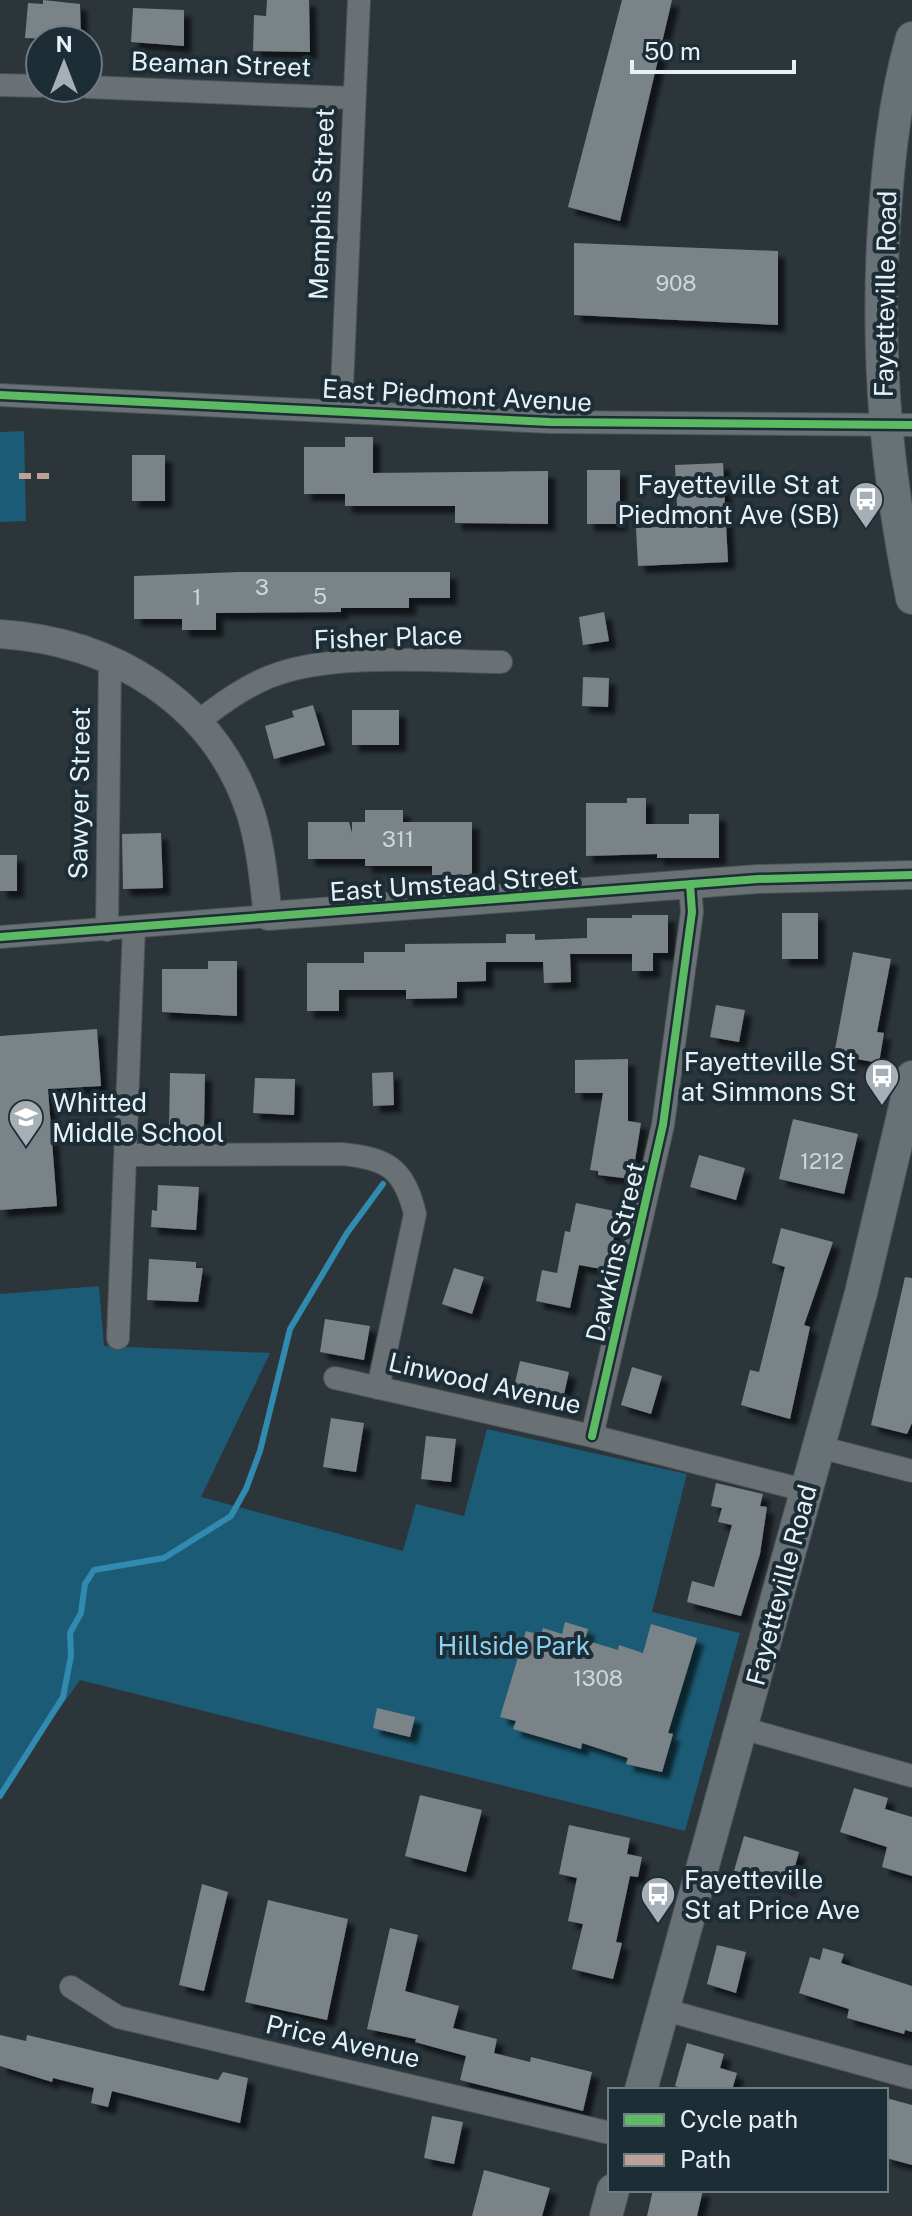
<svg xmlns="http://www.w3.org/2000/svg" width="912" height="2216" font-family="'Public Sans',sans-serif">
	<defs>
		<filter id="shadow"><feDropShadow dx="7" dy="7" stdDeviation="2" flood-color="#0009"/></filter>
	</defs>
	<rect width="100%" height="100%" fill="#2c353a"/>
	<path fill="#1c5b75" d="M24,431L26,521L0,522V432Z
		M99,1286L104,1346L270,1353L201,1497L403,1551L416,1504L464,1516L487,1429L687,1474L652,1612L740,1633L685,1831L80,1680L0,1793V1294Z"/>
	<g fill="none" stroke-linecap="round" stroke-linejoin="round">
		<path stroke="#318bb0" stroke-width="6" d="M0,1796L63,1697L71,1656L70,1633L81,1613L85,1584L94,1570L164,1558L231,1516L246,1489L260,1451L290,1329L347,1233L383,1184"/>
	</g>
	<path fill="#7a8387" filter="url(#shadow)" d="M43,0L80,4L81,40L25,38L28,3L43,4Z
		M267,0H309L310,52L253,51L254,15L266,16Z
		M622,0H672L620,221L568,207Z
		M133,8L184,10V46L131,42Z
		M574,243L778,251V325L574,315Z
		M345,437H373V473L548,471V524L455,523V506H345V494H304V447H345Z
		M132,455H165V501H132Z
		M723,463L728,562L638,566L636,528L678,526L675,465Z
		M587,470H620V524H587Z
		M239,572H450V598H409V608H341V612L216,613V630H182V619H134V576Z
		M604,612L609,641L583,645L579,617Z
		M583,677L609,678L608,707L582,706Z
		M313,705L325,745L274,759L265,726L294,717L292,711Z
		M352,710H399V745H352Z
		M627,798H646V824H689V814H719V858H657V854L586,856V803H627Z
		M365,810H403V822H472V875H432V866H365V859H308V822H349L352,833V822H365Z
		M161,833L163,888L123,889L122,834Z
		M0,855H17V891H0Z
		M782,913H818V959H782Z
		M632,915H668V953H653V971H632V954H570L571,982L544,983L543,962H486V981L457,982V998L406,999V990H339V1011H307V963H364V952H405V944L506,943V934H535V940L587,938V918H632Z
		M853,952L891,959L877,1032L884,1033L879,1063L834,1055Z
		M208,961H237V1016L162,1012V969H208Z
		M716,1005L745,1010L739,1042L710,1037Z
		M97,1029L101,1086L48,1089L57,1206L0,1210V1036Z
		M628,1059V1121L641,1123L632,1179L598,1175V1171L590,1170L603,1093H575V1060Z
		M393,1072L394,1105L373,1106L372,1073Z
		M170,1073L205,1074L204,1127H169Z
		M255,1078L295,1079L294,1115L253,1113Z
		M793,1119L858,1134L844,1194L779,1179Z
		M699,1155L745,1168L736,1200L690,1187Z
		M158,1185L199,1187L196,1230L151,1227L152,1210L157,1211Z
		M576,1203L619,1212L607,1270L579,1265L570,1308L536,1301L542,1270L557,1273L565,1231L570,1232Z
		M781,1228L833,1242L804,1325L810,1327L790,1419L741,1405L750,1370L759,1372L785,1267L772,1263Z
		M149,1259L196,1262V1268H203L198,1302L147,1300Z
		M454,1268L484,1277L472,1314L442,1304Z
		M905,1277L912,1278V1423L907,1434L871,1425Z
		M325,1319L370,1326L364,1360L320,1352Z
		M520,1361L569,1372L562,1403L513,1392Z
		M632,1367L662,1376L651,1414L621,1405Z
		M331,1418L364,1423L356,1472L323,1467Z
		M426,1436L456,1439L451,1482L421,1479Z
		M716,1483L763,1494L760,1506L767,1507L760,1554L741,1616L687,1602L692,1581L714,1587L732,1525L718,1522L722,1508L711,1506Z
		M565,1622L588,1629L585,1640L618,1650L619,1645L643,1653L651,1624L697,1638L668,1733L673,1734L662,1772L626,1764L628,1758L582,1743L581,1749L513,1729L516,1721L500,1717L526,1631L541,1635L543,1628L562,1634Z
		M377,1708L415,1717L410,1737L373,1728Z
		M854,1788L888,1798L885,1809L912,1817V1876L882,1867L887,1847L840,1832Z
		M420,1795L482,1810L466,1872L405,1856Z
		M569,1825L630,1838L627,1854L642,1857L638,1877L630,1876L616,1942L622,1943L613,1979L572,1969L583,1924L568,1921L577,1878L559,1874Z
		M744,1836L799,1852L789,1888L734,1871Z
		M202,1884L228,1892L204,1991L179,1985Z
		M268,1900L348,1919L327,2020L245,2002Z
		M390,1928L418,1935L405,1991L459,2006L453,2028L497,2039L494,2053L530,2062L531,2057L592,2072L583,2111L460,2080L466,2056L415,2042L416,2039L367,2029Z
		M717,1945L746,1952L736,1993L707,1984Z
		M823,1948L844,1954L841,1963L912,1986V2032L905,2030L904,2034L847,2018L849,2009L799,1993L810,1957L820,1960Z
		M0,2035L26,2041L27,2035L218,2080L223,2072L248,2078L240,2123L112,2091L108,2107L91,2103L94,2088L53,2078L52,2082L0,2066Z
		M687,2043L724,2054L720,2068L737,2073L732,2090H690L675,2086Z
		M886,2098L912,2105V2165L886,2158Z
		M432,2116L463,2122L454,2164L424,2158Z
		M484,2170L550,2188L542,2216H472Z
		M653,2190H703L697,2216H647Z"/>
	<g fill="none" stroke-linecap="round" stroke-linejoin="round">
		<g stroke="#4c5358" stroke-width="24">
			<path id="minor" d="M0,85L40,86
				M88,87L353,98
				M0,395L550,422L912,425
				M341,410L359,0
				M197,722C220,705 242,688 269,677C329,652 434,661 501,662
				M107,930L110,658
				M0,937L268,916
				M127,1155L341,1154C387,1158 404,1168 415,1214L378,1388
				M118,1338L134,927
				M335,1378L592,1436L808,1491
				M592,1436L663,1125L692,912L690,884
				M819,1447L912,1471
				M742,1728L912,1776
				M71,1987L118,2017L610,2133
				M662,2009L912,2078"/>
		</g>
		<g stroke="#4c5358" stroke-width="30">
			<path id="tertiary" d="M0,634C112,641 215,702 251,814C261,847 264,882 268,916L758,879L912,875"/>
		</g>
		<g stroke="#4c5358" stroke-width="34">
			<path id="secondary" d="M912,38C893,104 887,174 883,242C877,369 887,473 912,598
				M641,2090L861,1293L912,1077
				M606,2216L613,2190"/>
		</g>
		<use href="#minor" stroke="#697175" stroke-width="22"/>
		<use href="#tertiary" stroke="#697175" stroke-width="28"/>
		<use href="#secondary" stroke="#687176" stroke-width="32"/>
		<path stroke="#bda197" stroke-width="6" stroke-dasharray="12 6" stroke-linecap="butt" d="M19,476H54"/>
		<g stroke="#1c2d36" stroke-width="13">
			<path id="cycleway" d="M0,395L550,422L912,425
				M0,937L758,879L912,875
				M592,1436L663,1125L692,912L690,884"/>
		</g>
		<use href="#cycleway" stroke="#5cba63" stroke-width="8"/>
	</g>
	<defs>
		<g id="bus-pin" transform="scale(1.8)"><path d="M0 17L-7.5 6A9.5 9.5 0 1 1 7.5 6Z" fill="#a5afb5" stroke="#1c2d36"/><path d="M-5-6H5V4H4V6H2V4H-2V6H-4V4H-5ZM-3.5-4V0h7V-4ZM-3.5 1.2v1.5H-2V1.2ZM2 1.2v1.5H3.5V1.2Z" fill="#fff"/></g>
		<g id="school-pin" transform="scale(1.8)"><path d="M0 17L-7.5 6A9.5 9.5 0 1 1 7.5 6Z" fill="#a5afb5" stroke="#1c2d36"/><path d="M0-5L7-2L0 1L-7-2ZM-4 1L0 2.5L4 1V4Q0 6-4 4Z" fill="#fff"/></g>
	</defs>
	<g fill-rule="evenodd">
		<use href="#bus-pin" x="866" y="499"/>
		<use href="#bus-pin" x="882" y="1076"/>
		<use href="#school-pin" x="26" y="1117"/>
		<use href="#bus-pin" x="658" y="1894"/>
	</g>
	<g text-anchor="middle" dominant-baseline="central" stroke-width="8" stroke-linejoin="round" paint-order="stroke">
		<g font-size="22" fill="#cbd6db">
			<text x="676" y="283">908</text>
			<text x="262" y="587">3</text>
			<text x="320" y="596">5</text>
			<text x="197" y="597">1</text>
			<text x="398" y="839">311</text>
			<text x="822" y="1161">1212</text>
			<text x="598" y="1678">1308</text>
		</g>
		<g font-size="26" fill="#e6f1f7" stroke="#1c2d36">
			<text transform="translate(221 64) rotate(2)">Beaman Street</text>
			<text transform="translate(321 204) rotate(-88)">Memphis Street</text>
			<text transform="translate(885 294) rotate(-89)">Fayetteville Road</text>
			<text transform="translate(457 395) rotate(3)">East Piedmont Avenue</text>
			<text transform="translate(388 637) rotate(-2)">Fisher Place</text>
			<text transform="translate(79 793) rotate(-89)">Sawyer Street</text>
			<text transform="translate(454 883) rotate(-4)">East Umstead Street</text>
			<text transform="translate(615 1252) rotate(-77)">Dawkins Street</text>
			<text transform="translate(485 1383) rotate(13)">Linwood Avenue</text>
			<text transform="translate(781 1585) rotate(-75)">Fayetteville Road</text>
			<text transform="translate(343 2041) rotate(13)">Price Avenue</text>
		</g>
		<g font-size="26" fill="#e6f1f7" stroke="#1c2d36" text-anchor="end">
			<text x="840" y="484">Fayetteville St at<tspan x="840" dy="30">Piedmont Ave (SB)</tspan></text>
			<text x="856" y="1061">Fayetteville St<tspan x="856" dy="30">at Simmons St</tspan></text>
			<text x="52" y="1102" text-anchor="start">Whitted<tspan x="52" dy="30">Middle School</tspan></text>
			<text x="684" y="1879" text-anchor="start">Fayetteville<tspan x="684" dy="30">St at Price Ave</tspan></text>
		</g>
		<g font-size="26" fill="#8dd1f2" stroke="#1c2d36">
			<text x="514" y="1645">Hillside Park</text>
		</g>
	</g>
	<rect x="608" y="2088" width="280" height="104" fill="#1c2d36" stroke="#6d7b83" stroke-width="2"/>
	<rect x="624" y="2114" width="40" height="12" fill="#5cba63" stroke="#6d7b83" stroke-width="2"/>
	<text x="680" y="2128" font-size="24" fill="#e6f1f7">Cycle path</text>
	<rect x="624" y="2154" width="40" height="12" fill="#bda197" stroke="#6d7b83" stroke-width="2"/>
	<text x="680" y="2168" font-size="24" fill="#e6f1f7">Path</text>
	<g transform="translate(64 64)"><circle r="38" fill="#1c2d36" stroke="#6d7b83" stroke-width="2"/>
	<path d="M0-6L14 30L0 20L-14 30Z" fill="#a5afb5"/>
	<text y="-12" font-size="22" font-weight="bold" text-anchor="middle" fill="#e6f1f7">N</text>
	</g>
	<path d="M632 60v12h162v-12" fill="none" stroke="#e6f1f7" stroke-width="4"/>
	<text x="644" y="60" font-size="24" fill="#e6f1f7" stroke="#1c2d36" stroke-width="6" paint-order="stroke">50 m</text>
</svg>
